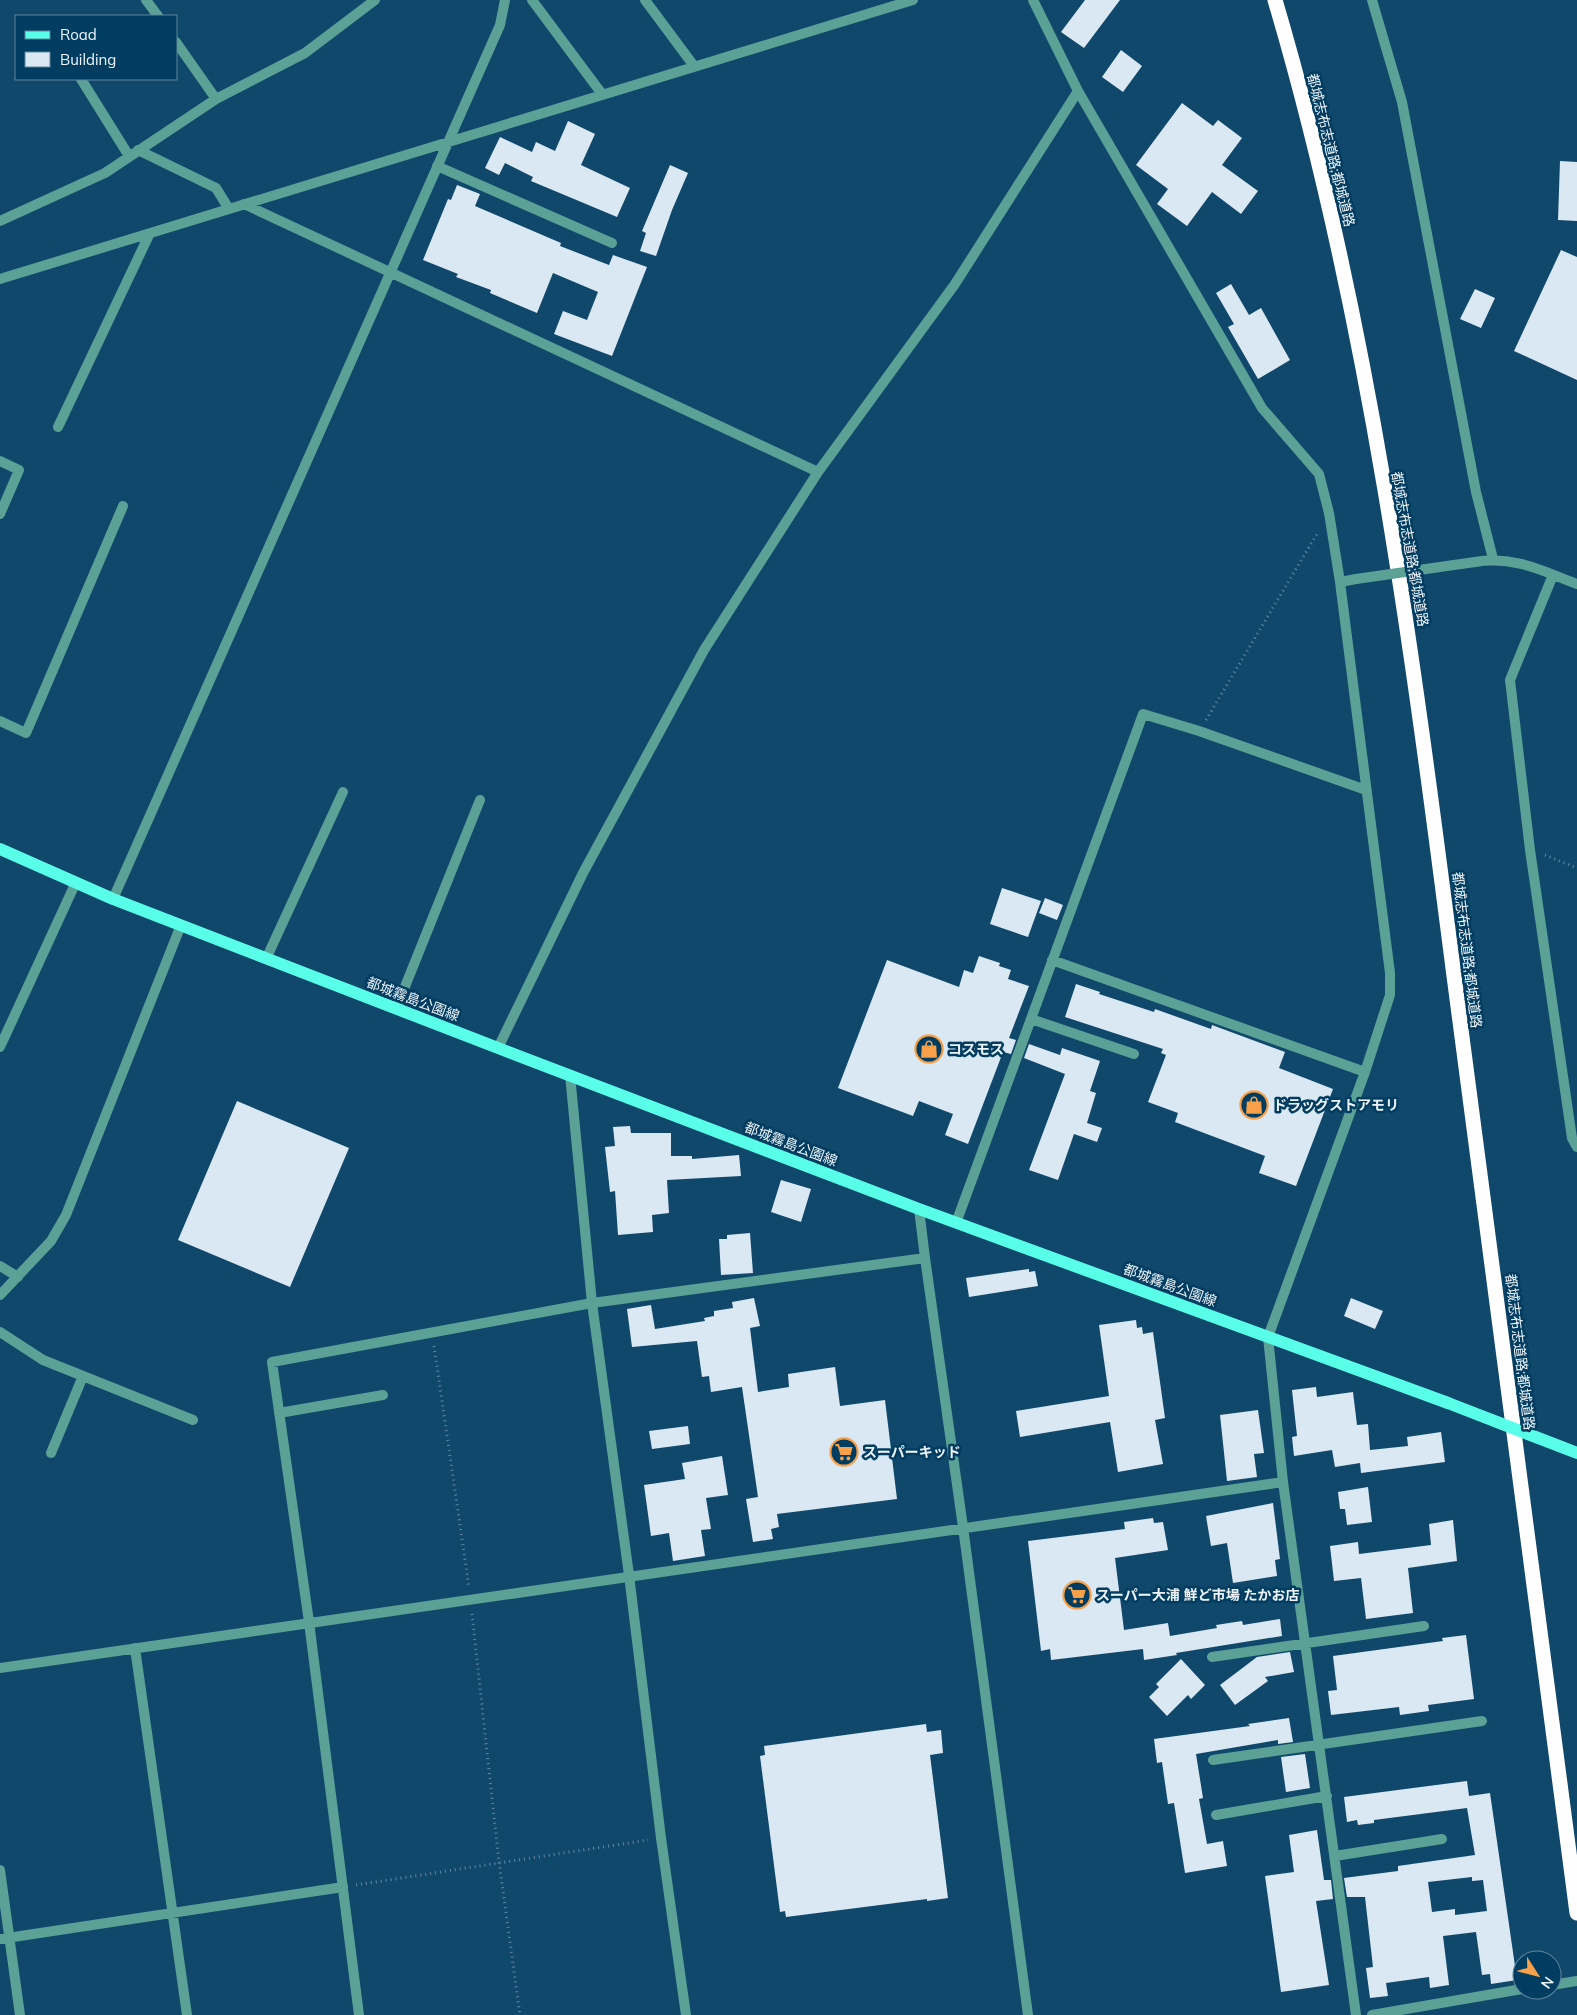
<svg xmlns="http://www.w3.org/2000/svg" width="1577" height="2015" font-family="Mulish,'Noto Sans JP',sans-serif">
	<rect width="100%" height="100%" fill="#10486c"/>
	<path fill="#dae8f3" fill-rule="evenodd" d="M1085,0H1120L1084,48L1061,32Z
		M1121,50L1142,66L1123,92L1102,77Z
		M1182,103L1213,126L1218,120L1242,138L1222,165L1258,191L1241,214L1212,192L1187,226L1157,204L1168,189L1136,165Z
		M568,121L595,134L581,165L630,188L617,217L531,181L533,177L505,163L499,175L485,168L500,137L532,152L536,142L555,151Z
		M1560,161L1577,162V221L1558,220Z
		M670,165L688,173L672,210L656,256L640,251L646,233L642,231Z
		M457,185L480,194L475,206L561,243L560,246L609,265L613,255L647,267L612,356L554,334L563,311L587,320L598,292L553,273L537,313L490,293L491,290L456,277L458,274L423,260L448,199L451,200Z
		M1561,250L1577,257V380L1514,351Z
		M1231,284L1249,315L1261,308L1290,360L1258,379L1228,327L1234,324L1216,293Z
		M1475,289L1495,298L1481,328L1460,319Z
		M1002,888L1041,901L1028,937L990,924Z
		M1045,898L1063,905L1057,920L1039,913Z
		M979,956L1000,963L999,966L1011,970L1008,979L1029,986L1009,1038L1016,1040L1011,1054L1003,1052L968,1144L945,1135L953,1114L919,1101L913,1116L838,1088L887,960L959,987L964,970L973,973Z
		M1076,984L1100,992L1099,994L1154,1012L1155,1009L1211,1029L1212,1025L1285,1052L1279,1068L1333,1089L1296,1186L1259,1173L1265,1156L1175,1122L1178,1113L1148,1102L1166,1055L1161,1053L1163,1049L1065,1017Z
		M1029,1044L1060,1055L1062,1048L1100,1061L1090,1091L1096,1093L1087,1123L1102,1128L1097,1142L1074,1134L1058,1180L1029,1170L1065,1074L1024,1058Z
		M237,1101L349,1148L290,1287L178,1240Z
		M630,1126L631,1133H671V1156H692V1159L739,1155L741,1176L667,1180L669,1213L652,1215L653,1232L618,1235L615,1191L610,1192L605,1147L615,1146L613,1127Z
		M781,1180L811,1189L801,1222L771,1212Z
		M750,1233L753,1273L721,1275L719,1239H727V1235Z
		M1029,1269V1272L1035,1271L1038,1286L969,1297L966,1278Z
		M754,1298L760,1326L750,1328L758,1392L789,1387L788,1374L835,1367L840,1406L885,1400L897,1499L777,1514L779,1527L771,1529L773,1539L753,1542L746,1499L758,1497L742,1387L711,1392L709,1376L702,1377L697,1341L632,1347L627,1309L651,1305L655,1329L705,1321L704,1318L714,1316V1311L733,1308L732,1302Z
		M1351,1298L1383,1311L1375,1329L1344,1316Z
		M1136,1320L1137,1328L1142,1327L1143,1334L1153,1332L1165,1418L1155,1420L1163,1464L1118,1472L1110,1422L1020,1437L1016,1411L1109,1396L1099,1325Z
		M1316,1387L1317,1397L1353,1392L1357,1425L1368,1424L1370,1450L1408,1446L1407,1437L1441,1432L1445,1462L1361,1473L1360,1463L1335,1467L1332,1450L1294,1456L1292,1437L1297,1436L1292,1390Z
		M1258,1410L1264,1453L1254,1454L1257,1477L1227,1481L1220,1415Z
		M688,1426L690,1444L652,1449L649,1431Z
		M722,1456L728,1495L706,1498L711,1529L701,1530L705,1556L673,1561L669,1533L651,1536L644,1485L685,1479L682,1463Z
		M1368,1487L1372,1522L1347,1525L1345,1509H1340L1338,1492Z
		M1273,1503L1280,1559L1275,1560L1277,1576L1233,1583L1227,1543L1211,1546L1206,1516Z
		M1153,1518L1154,1523L1163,1522L1168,1550L1115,1558L1124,1630L1168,1623L1170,1636L1217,1628L1216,1625L1242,1621L1243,1625L1280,1619L1282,1636L1176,1653L1177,1655L1144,1660L1143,1649L1051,1660L1050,1649L1041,1651L1028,1541L1125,1529L1124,1522Z
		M1453,1520L1457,1561L1408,1568L1413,1613L1366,1619L1361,1578L1334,1581L1330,1546L1358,1542L1359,1554L1431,1545L1429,1524Z
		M1466,1635L1474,1699L1428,1705L1429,1711L1400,1715L1399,1707L1331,1715L1328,1691L1337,1690L1333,1656L1443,1641L1442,1638Z
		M1290,1652L1294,1672L1265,1677L1268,1681L1235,1705L1220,1685L1257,1657Z
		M1181,1659L1205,1685L1191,1699L1188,1695L1167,1716L1149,1697L1159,1687L1156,1684Z
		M1289,1718L1293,1742L1278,1744V1740L1196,1754L1203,1798L1199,1799L1207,1844L1223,1841L1227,1866L1185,1873L1174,1803L1168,1804L1162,1762L1157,1763L1154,1739L1250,1726L1248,1724Z
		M926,1724L927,1732L941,1730L943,1753L930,1755L948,1898L927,1901V1899L786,1917L785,1911L780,1912L760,1756L765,1755L764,1746Z
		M1305,1754L1310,1788L1286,1792L1281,1757Z
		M1467,1781L1469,1796L1490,1793L1517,1980L1491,1984L1490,1974L1482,1975L1476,1932L1443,1936L1449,1985L1430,1988L1429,1977L1386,1983L1388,1996L1370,1998L1366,1968L1373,1967L1365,1897H1347L1344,1878L1398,1871V1866L1475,1855L1467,1808L1374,1820V1823L1358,1825L1357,1820L1347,1822L1344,1797ZM1472,1877V1881L1483,1880L1487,1911L1455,1915V1909L1432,1912L1428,1882Z
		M1317,1830L1324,1880H1331L1333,1899L1316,1901L1329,1985L1281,1992L1265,1876L1294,1872L1289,1835Z"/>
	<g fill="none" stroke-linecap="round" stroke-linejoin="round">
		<path stroke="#6388a1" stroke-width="3" stroke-dasharray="1 4" stroke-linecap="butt" d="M1206,720L1318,532
			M1545,855L1577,868
			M434,1346L469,1587
			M472,1614L499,1862L520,2015
			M356,1885L648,1840"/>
		<path stroke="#5ba196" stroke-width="10" d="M146,0L158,16
			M532,0L602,94
			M645,0L694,66
			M1033,0L1078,91L1262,408L1319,474L1329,513L1340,582L1356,579
			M1372,0L1402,102L1476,492L1493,559
			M176,42L216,99
			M81,79L129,156
			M138,150L216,188L229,209
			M437,166L612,243
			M244,204L818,472
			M0,221L105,173L216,99L305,53L375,0
			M0,279L913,0
			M58,427L149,235
			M0,461L19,470L0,514
			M1475,562C1515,556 1540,570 1577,584
			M1553,575L1510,680L1530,850L1572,1138L1577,1147
			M1340,582L1390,973V995L1365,1072L1268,1337L1283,1482L1356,2015
			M0,721L26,733L123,506
			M113,899L500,25L505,0
			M266,959L343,792
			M1052,960L1365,1072
			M396,1009L480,800
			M1031,1019L1134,1054
			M0,1047L76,882
			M498,1048L583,873L704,650L818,472L955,284L1078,91
			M919,1209L925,1258
			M956,1223L1143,714L1199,731L1366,790
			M0,1266L18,1277
			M0,1295L51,1241L66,1215L181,925
			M0,1332L43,1360L193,1420
			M279,1413L383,1395
			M51,1453L83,1376
			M309,1622L272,1362L592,1303L925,1258L963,1527L1028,2015
			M135,1648L187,2015
			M1212,1657L1424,1626
			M0,1668L1283,1482
			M1213,1760L1482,1721
			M1216,1815L1327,1796
			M1335,1856L1442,1839
			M0,1870L20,2015
			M0,1939L343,1887
			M1552,1985L1577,1981
			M1372,2015L1522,1989"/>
		<path stroke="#5ba196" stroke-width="10" d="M570,1075L592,1303L629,1575L661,1838L686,2015
			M309,1622L359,2015"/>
		<path stroke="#59fee8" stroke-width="12" d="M0,849L113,899L498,1048L919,1209L1448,1403"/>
		<path stroke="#fefefe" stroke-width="15" d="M1275,0C1369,318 1412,648 1454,976C1495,1289 1536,1601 1577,1913"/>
		<path stroke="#5ba196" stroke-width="10" d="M1356,579L1475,562"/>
		<path stroke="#59fee8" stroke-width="12" d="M1448,1403L1577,1453"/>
	</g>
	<defs>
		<g id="shop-ring" transform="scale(1.4375)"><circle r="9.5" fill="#003d60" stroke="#f8a14a" stroke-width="1.5"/><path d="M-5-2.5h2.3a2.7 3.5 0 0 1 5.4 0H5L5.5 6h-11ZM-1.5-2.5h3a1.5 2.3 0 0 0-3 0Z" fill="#f8a14a"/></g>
		<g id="supermarket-ring" transform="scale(1.4375)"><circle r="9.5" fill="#003d60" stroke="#f8a14a" stroke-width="1.5"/><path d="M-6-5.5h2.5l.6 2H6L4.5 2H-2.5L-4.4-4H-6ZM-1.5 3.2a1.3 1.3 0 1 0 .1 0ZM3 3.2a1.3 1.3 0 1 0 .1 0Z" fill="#f8a14a"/></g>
	</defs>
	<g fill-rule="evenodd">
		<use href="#shop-ring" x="929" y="1049"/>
		<use href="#shop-ring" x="1254" y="1105"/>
		<use href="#supermarket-ring" x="844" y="1452"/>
		<use href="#supermarket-ring" x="1077" y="1595"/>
	</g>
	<g text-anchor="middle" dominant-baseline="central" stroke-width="5" stroke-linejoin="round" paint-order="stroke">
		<g font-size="14" fill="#edf3f9" stroke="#003d60">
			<text transform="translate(1331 150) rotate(76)">都城志布志道路;都城道路</text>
			<text transform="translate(1410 549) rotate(80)">都城志布志道路;都城道路</text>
			<text transform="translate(1467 950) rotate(83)">都城志布志道路;都城道路</text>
			<text transform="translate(413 999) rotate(21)">都城霧島公園線</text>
			<text transform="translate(791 1144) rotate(21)">都城霧島公園線</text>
			<text transform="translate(1170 1285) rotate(20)">都城霧島公園線</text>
			<text transform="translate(1520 1352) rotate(83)">都城志布志道路;都城道路</text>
		</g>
		<g font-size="14" font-weight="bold" fill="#edf3f9" stroke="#003d60" text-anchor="start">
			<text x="948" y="1049">コスモス</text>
			<text x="1273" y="1105">ドラッグストアモリ</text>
			<text x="863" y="1452">スーパーキッド</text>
			<text x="1096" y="1595">スーパー大浦 鮮ど市場 たかお店</text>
		</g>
	</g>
	<rect x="15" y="15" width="162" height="65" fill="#003d60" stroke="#5f869d"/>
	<rect x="25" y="31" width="25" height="8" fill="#59fee8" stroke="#5f869d"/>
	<text x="60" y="40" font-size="15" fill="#edf3f9">Road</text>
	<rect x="25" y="52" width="25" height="15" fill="#dae8f3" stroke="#5f869d"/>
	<text x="60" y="65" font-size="15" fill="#edf3f9">Building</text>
	<g transform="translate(1537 1975) rotate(126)"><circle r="24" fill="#003d60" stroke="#5f869d"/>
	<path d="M0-4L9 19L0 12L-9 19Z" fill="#f8a14a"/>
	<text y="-8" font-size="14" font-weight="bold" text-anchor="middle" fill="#edf3f9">N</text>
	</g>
</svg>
